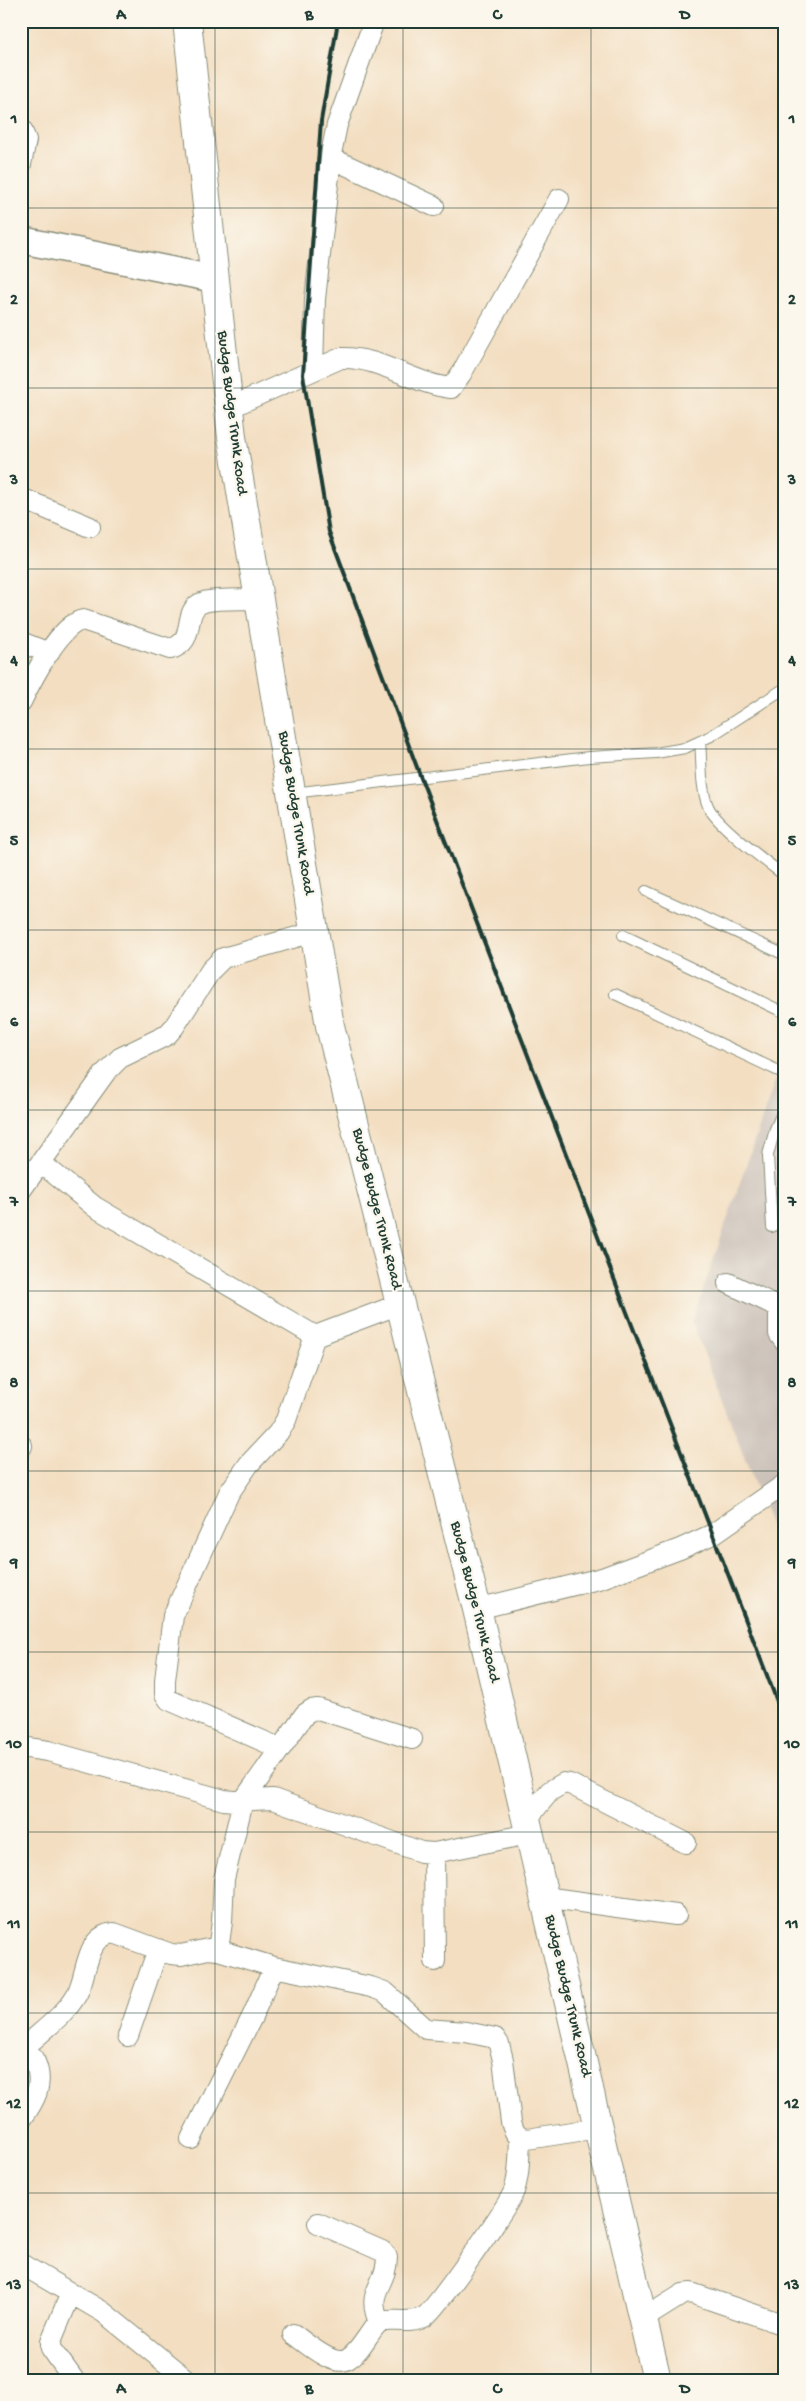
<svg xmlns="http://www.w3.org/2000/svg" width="806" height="2401" font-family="'Gochi Hand',sans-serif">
	<rect width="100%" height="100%" fill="#fbf7ec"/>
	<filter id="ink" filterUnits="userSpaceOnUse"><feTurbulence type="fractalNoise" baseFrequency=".02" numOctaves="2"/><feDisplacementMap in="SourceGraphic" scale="10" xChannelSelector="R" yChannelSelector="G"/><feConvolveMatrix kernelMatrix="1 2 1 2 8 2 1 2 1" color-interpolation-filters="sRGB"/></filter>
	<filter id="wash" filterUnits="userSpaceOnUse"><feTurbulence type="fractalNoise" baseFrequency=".0096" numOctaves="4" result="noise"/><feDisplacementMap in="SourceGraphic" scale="20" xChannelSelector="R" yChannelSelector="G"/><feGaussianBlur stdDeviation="1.12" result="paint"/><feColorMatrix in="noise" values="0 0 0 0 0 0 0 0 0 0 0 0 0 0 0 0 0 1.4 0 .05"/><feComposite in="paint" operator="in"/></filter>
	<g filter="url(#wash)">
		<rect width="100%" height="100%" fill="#f3dec1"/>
		<path fill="#ccc2b9" d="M785,1052V1563L692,1322Z"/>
	</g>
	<g filter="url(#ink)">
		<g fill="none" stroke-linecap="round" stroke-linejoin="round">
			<g stroke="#898e7a" stroke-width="12">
				<path id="service" d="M700,741C702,761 700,787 708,806C715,824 768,863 785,876
					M293,793L589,757L656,753L685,748L711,736L785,688
					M646,891L785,955
					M623,935L785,1013
					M615,994L785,1074
					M772,1227L768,1155L775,1129L785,1106"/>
			</g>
			<g stroke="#898e7a" stroke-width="22">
				<path id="minor" d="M21,128L26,140L21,164
					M331,158L434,206
					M313,369L315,299L332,149L337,125L374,21
					M229,408L341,358C379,356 413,384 451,388L461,374L559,199
					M21,498L90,527
					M21,642L49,653
					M21,702C31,681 60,624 83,620L170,649C199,642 180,609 204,602C219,598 244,600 259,599
					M41,1163L95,1207L315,1336L286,1420L278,1433L249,1464L229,1493L173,1616L165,1680V1694L169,1700L279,1748
					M21,1190L105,1073L120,1058L167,1035L174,1027L211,970L223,958L314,932
					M728,1283L779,1307V1334L785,1342
					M315,1336L400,1304
					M21,1448L22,1446
					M477,1609L602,1578L680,1549L713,1534L785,1484
					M21,1747L48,1751L224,1800L234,1801L273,1799L421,1852L434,1853L529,1834
					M526,1820L550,1791L564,1783L570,1784L686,1843
					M434,1853L435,1961
					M544,1897L676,1915
					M218,1950L222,1922L224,1879L243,1801L305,1714L311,1710L318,1709L412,1739
					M128,2036L158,1949
					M21,2043C28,2048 31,2055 35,2062C45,2085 34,2102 21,2120
					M26,2046C42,2031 66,2014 77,1994C88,1973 85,1936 114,1933L171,1954L181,1955L208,1949L218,1950L274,1967L371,1987L385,1992L426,2029L466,2032L495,2038L499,2044L503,2060L511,2122C514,2132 516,2137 527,2139L598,2128
					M191,2139L253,2015L274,1967
					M318,2223L382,2251L387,2257C387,2286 365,2290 379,2322
					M21,2264L103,2312L187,2380
					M71,2293L51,2341V2348L74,2380
					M643,2319L683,2294L691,2293L785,2325
					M293,2334C305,2342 333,2368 348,2359C361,2351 368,2333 379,2322C393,2318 410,2325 424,2317C435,2311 508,2206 514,2191C520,2174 519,2155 520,2138"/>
			</g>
			<g stroke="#898e7a" stroke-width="29">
				<path id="tertiary" d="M21,240L215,279"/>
			</g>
			<g stroke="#898e7a" stroke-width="30">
				<path id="secondary" d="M187,21L232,437L330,1026L477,1609L657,2380"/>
			</g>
			<use href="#service" stroke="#fff" stroke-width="10"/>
			<use href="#minor" stroke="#fff" stroke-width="20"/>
			<use href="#tertiary" stroke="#fff" stroke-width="26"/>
			<use href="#secondary" stroke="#fff" stroke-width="28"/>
			<path stroke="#1f3d34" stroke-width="4" d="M338,21L321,121L303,375L329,532L421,778L785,1722"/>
		</g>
	</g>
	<path fill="none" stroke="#1f3d34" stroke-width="1" stroke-opacity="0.55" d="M215,21V2380M403,21V2380M591,21V2380M21,208H785M21,388H785M21,569H785M21,749H785M21,930H785M21,1110H785M21,1291H785M21,1471H785M21,1652H785M21,1832H785M21,2013H785M21,2193H785"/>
	<g text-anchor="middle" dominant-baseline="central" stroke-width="4.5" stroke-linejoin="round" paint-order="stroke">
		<g font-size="16" fill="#1f3d34" stroke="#fbf7ec">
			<text transform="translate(231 413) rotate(83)">Budge Budge Trunk Road</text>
			<text transform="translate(295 813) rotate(81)">Budge Budge Trunk Road</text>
			<text transform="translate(376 1209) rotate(76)">Budge Budge Trunk Road</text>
			<text transform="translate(474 1602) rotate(76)">Budge Budge Trunk Road</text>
			<text transform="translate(567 1996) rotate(77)">Budge Budge Trunk Road</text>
		</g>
	</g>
	<rect width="806" height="2401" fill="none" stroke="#fbf7ec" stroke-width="55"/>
	<rect x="28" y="28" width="750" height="2346" fill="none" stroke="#1f3d34" stroke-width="2"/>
	<g font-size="16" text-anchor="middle" font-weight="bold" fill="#1f3d34">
		<text x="121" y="19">A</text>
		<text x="309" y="19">B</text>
		<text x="497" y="19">C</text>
		<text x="685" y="19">D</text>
		<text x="14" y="123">1</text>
		<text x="792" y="123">1</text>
		<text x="14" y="304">2</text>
		<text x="792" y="304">2</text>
		<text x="14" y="484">3</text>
		<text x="792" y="484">3</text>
		<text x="14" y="665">4</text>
		<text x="792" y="665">4</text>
		<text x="14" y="845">5</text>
		<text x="792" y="845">5</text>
		<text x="14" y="1026">6</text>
		<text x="792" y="1026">6</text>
		<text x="14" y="1206">7</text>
		<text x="792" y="1206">7</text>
		<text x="14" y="1387">8</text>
		<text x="792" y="1387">8</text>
		<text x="14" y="1567">9</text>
		<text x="792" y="1567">9</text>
		<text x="14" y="1748">10</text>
		<text x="792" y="1748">10</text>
		<text x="14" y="1928">11</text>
		<text x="792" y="1928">11</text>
		<text x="14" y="2108">12</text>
		<text x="792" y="2108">12</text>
		<text x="14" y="2289">13</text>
		<text x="792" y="2289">13</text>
		<text x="121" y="2393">A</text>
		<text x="309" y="2393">B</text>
		<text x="497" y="2393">C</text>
		<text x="685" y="2393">D</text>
	</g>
</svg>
